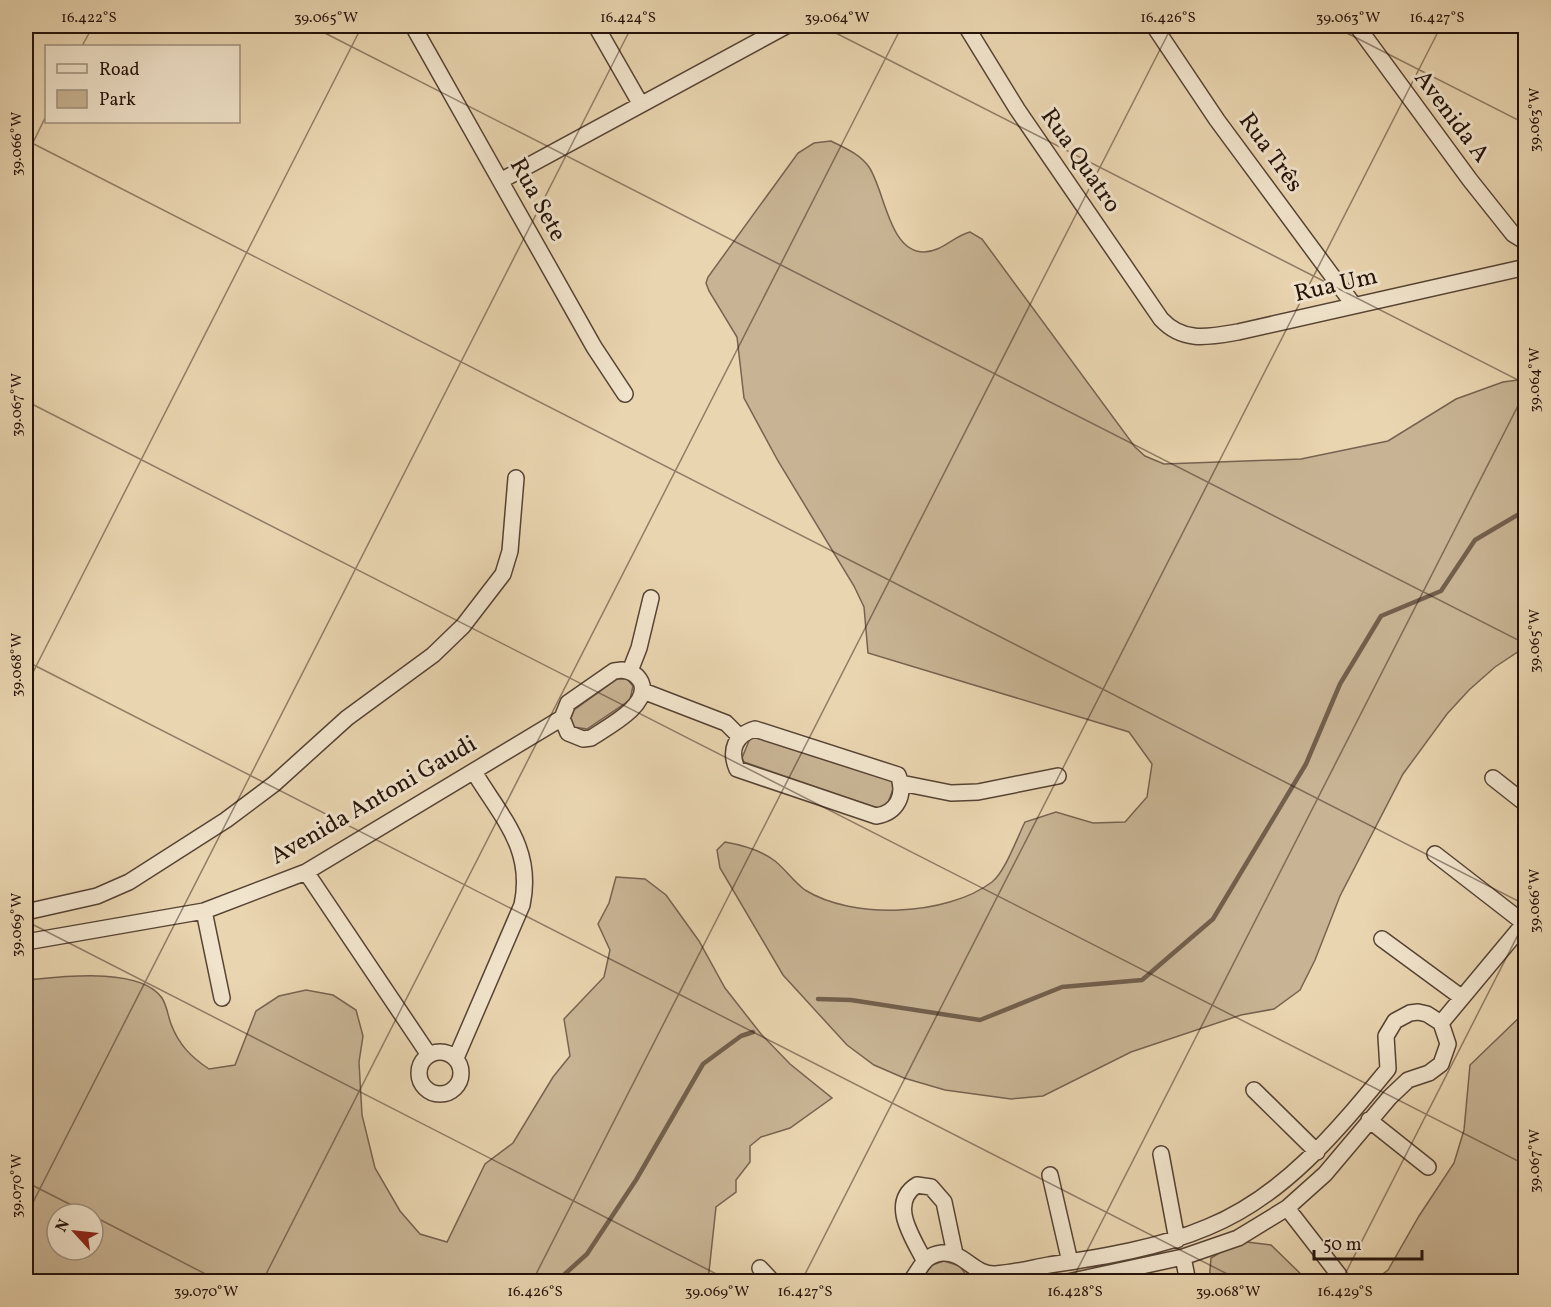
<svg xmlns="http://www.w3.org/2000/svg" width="1551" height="1307" font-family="Vollkorn,serif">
	<rect width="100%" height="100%" fill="#e9d5b0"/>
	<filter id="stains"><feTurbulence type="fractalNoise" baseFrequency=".00333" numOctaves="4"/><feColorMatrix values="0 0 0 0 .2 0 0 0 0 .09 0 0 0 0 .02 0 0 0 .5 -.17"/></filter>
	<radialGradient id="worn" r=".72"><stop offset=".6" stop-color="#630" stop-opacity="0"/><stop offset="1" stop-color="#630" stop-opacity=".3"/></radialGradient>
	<path fill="#c8b494" stroke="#766350" stroke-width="1.5" fill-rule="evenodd" d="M831,141C845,148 860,154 869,167C885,191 889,252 924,252C941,252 954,236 970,232L982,239L1135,447L1145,456L1164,464L1301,459L1388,441L1456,399L1503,382L1525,379V647L1495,667L1469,690L1447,714L1403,774L1340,896L1315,960L1300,990L1274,1009L1241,1015L1131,1052L1043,1096L1011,1099L945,1090L904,1078L874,1065L847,1045L783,975L720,868L717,850L725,842C742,845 761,850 775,861C786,870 794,882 805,890C853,920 947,916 992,882C1005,872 1017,838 1025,822L1056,812L1093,823L1125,822L1147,797L1152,764L1129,732L868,653L864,607L854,586L778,461L744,398L737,337L709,291L706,283L708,277L798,153L814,143Z
		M617,679H627L633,686L630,700L587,729L574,727L571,718L574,710Z
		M751,736L892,781L895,784L886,808L883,810L744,762L742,758Z
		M616,877L645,879L666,895L699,941L725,988L761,1034L790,1064L832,1098L790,1128L761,1137L750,1146V1162L736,1180V1192L716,1207L708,1281H26V980C59,977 140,966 162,998C167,1006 168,1016 171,1024C179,1045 191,1057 209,1069L235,1065L256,1011L279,996L306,990L333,995L356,1010L363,1036L359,1062L362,1115L375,1168L400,1211L420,1234L447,1242L485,1164L513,1143L553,1077L570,1056L564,1019L604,977L610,950L598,924L609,903ZM57,1214H93V1250H57Z
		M1525,1012V1281H1374L1388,1270L1419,1216L1454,1163L1464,1130L1470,1065Z
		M1239,1241L1271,1245L1308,1281L1209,1282L1211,1258Z
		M944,1261L960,1266L970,1281L920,1282L929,1266Z"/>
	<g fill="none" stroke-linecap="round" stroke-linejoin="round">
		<path stroke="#725f4c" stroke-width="4.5" d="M818,999L851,1000L980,1020L1062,987L1142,980L1213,919L1306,764L1340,684L1381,616L1441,591L1475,540L1526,510
			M556,1282L587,1254L636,1180L703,1064L741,1036L753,1032"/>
		<g stroke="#564334" stroke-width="18">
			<path id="street" d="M413,26L594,347L625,394
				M596,26L640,103
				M966,26L1017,109L1161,319C1183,343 1209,337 1238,332L1526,267
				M1154,26L1217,120L1353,304
				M1357,26L1470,180L1513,234L1526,242
				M502,180L786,26
				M622,670C630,671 637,674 641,682C651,705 607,727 591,738L583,739L568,733L562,718L568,703L614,671Z
				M630,671L639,648L651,598
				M643,691L726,723L740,737
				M755,729L898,775C906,795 897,813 876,816L737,769C729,750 735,735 755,729Z
				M1493,778L1526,804
				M901,783L951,793L978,792L1058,776
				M1435,854L1524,923
				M306,872L429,1055
				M204,911L222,998
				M26,912L97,896L129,882L226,820L274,784L347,718L433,655L463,626L503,574L510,551L516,478
				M1382,939L1461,997
				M26,942L204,911L306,872L562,718
				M1441,1023L1526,921
				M419 1073a21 21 0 1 1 42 0a21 21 0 1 1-42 0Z
				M456,1058L522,905C534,849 502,818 474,772
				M1254,1090L1317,1152
				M1369,1120L1428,1167
				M1161,1154L1177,1240
				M1050,1175L1070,1262
				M1287,1208L1339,1275
				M1183,1257L1188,1282
				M924,1260C913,1238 888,1203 917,1185L931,1187L944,1202L955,1254
				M760,1268L773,1282
				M910,1282C921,1269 923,1255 942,1253C964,1251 973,1275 995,1274C1013,1273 1032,1268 1049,1265C1103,1257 1159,1248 1208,1227C1284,1196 1337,1131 1388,1069L1386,1036L1395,1021L1410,1013L1418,1012L1427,1014L1441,1023L1448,1044L1441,1064L1429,1073L1408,1080L1390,1097L1325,1174L1287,1208L1238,1238L1183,1257L1068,1282"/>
		</g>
		<use href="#street" stroke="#f1e4cc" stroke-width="15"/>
	</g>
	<path fill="none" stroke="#25120b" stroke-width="1.5" stroke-opacity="0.45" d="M311,26L1526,644M822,26L1526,384M1333,26L1526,124M82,46L93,26M26,140L1526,905M26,157L46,116M26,401L1526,1165M26,661L1243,1282M26,686L362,26M26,921L732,1282M26,1182L89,1214M26,1216L632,26M93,1216L221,1282M262,1282L902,26M532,1282L1172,26M801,1282L1441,26M1071,1282L1526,390M1341,1282L1526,919"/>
	<g text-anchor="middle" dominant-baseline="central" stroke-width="6" stroke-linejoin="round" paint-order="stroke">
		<g font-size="24" fill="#25120b" stroke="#f1e4cc">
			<text transform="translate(1451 117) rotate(53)">Avenida A</text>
			<text transform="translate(1270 153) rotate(54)">Rua Três</text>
			<text transform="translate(1080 161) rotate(55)">Rua Quatro</text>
			<text transform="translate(537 200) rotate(61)">Rua Sete</text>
			<text transform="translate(1336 286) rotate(-13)">Rua Um</text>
			<text transform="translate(374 801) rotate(-30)">Avenida Antoni Gaudi</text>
		</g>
	</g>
	<rect width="1551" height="1307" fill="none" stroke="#e9d5b0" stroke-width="66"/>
	<rect x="45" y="45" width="195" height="78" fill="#f1e4cc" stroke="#9f907f" stroke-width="1.5"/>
	<rect x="57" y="64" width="30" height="9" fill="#f1e4cc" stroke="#9f907f" stroke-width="1.5"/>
	<text x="99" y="75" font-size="18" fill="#25120b">Road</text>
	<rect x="57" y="90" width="30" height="18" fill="#c8b494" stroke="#9f907f" stroke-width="1.5"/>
	<text x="99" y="105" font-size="18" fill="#25120b">Park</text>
	<g transform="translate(75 1232) rotate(297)"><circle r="28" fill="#f1e4cc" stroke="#9f907f" stroke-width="1.5"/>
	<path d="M0-4.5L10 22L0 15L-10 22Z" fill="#8f2418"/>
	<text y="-9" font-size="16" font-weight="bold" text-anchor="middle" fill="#25120b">N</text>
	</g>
	<path d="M1314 1250v9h108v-9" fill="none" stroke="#25120b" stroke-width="3"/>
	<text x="1323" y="1250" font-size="18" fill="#25120b" stroke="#f1e4cc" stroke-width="4.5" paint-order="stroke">50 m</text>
	<rect x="33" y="33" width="1485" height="1241" fill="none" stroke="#25120b" stroke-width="2"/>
	<g font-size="15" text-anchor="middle" fill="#25120b">
		<text x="89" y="22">16.422°S</text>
		<text x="326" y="22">39.065°W</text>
		<text x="628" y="22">16.424°S</text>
		<text x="837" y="22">39.064°W</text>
		<text x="1168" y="22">16.426°S</text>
		<text x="1348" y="22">39.063°W</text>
		<text x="1437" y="22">16.427°S</text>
		<text transform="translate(1534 120) rotate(-90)" y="5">39.063°W</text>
		<text transform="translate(16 144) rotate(-90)" y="5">39.066°W</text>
		<text transform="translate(1534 380) rotate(-90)" y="5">39.064°W</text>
		<text transform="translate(16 405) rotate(-90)" y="5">39.067°W</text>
		<text transform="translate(1534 641) rotate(-90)" y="5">39.065°W</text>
		<text transform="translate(16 665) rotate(-90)" y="5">39.068°W</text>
		<text transform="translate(1534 901) rotate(-90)" y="5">39.066°W</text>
		<text transform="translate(16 925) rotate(-90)" y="5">39.069°W</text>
		<text transform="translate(1534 1161) rotate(-90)" y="5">39.067°W</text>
		<text transform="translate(16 1186) rotate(-90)" y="5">39.070°W</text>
		<text x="206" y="1296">39.070°W</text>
		<text x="535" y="1296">16.426°S</text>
		<text x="717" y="1296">39.069°W</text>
		<text x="805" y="1296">16.427°S</text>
		<text x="1075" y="1296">16.428°S</text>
		<text x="1228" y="1296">39.068°W</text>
		<text x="1345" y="1296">16.429°S</text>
	</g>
	<rect width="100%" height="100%" filter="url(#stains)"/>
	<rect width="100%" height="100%" fill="url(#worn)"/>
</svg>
